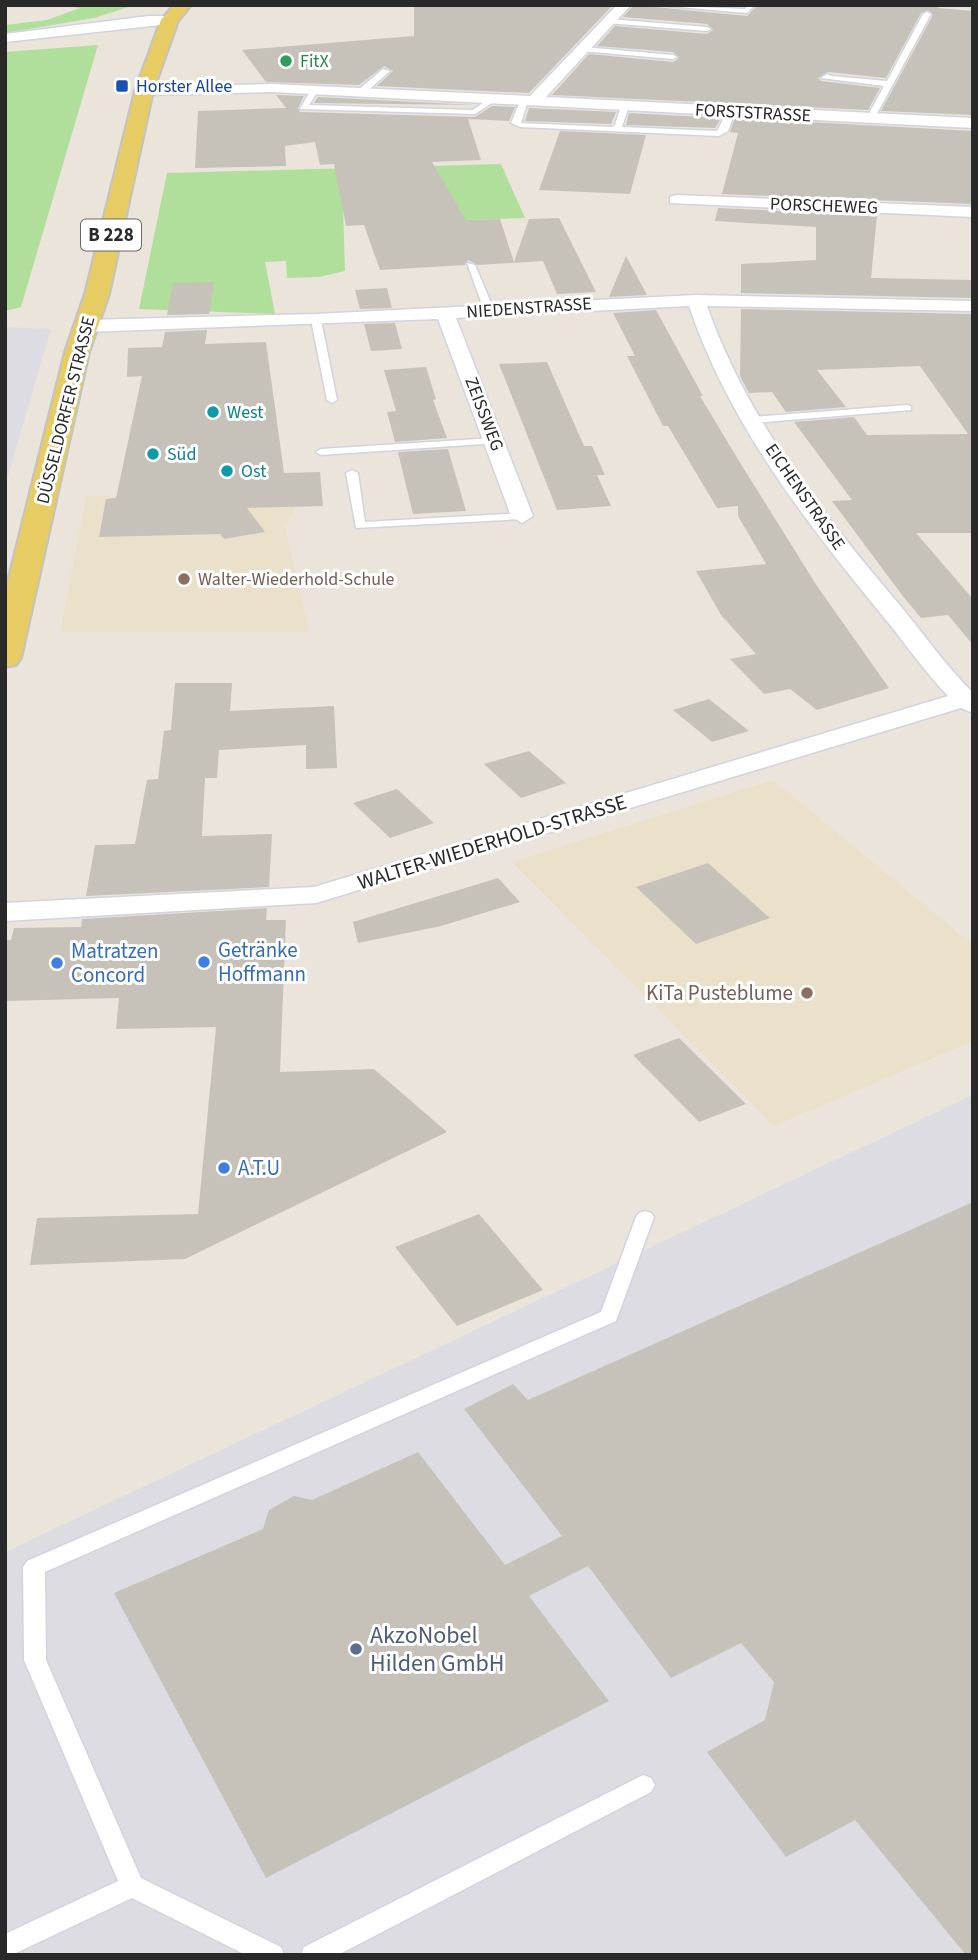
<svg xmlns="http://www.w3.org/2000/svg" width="978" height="1960" font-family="'Source Sans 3',sans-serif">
	<rect width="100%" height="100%" fill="#eae4db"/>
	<path fill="#dedce3" d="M5,327L51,329L5,486Z
		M973,1095V1955H5V1552Z"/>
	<path fill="#ebe1cb" d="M86,496H303L285,526L310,632H60Z
		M773,780L973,945V1041L774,1126L512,862Z"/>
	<path fill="#b0de9b" d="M56,5H135L94,18L5,33V25L47,20L80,8Z
		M98,45L21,307L5,311V52Z
		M501,164L525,218L466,220L343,209L345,271L319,277L287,278L286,261L265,262L275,314L139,309L167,173Z"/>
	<path fill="#c6c2ba" d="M414,5H613L529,93L377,86L393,71L384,66L359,85L266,82L242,50L414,36Z
		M634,5L747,16L758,5H940L938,8L973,11V115L881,111L933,15L928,10L921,13L886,78L828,72L818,78L821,81L880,88L868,110L552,95L589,54L673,62L679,58L673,52L597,46L615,26L707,34L713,30L707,24L623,17Z
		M276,95L304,96L298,108L300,112L475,117L492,106L515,107L509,121L468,119L481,160L432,162L466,220L500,219L514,262L529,219L559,218L596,292L557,294L543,261L478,265L468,260L465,265L380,270L364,225L346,226L334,164L320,165L315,142L285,146L286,166L195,168L198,111L286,108Z
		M318,97L475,105L314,103Z
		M529,108L616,112L611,124L525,121Z
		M629,113L721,118L715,128L626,125Z
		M735,118L973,131V204L722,194L738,133L730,132Z
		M560,131L646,135L630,194L539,190Z
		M718,208L877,215L871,278L973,280V298L741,293V264L816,260V227L715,221Z
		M626,256L647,295L609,297Z
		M214,282L209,314L167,315L173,283Z
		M387,288L392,308L360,309L355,290Z
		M741,309L973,314V533H916L973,599V645L948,615L921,618L902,595L832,501L852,500L794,422L854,417L867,435L968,434L920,366L817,370L846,407L786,412L772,392L749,393L740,376Z
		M656,310L703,396H700L739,461L817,586L889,688L817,710L790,689L764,694L730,659L756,654L721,615L696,571L766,564L738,516V506L717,508L668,426H663L627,356H635L613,313Z
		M395,323L402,349L371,351L364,324Z
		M207,330L205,344L266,342L284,473L320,472L323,506L247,508L265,532L224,539L220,534L99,537L106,499L116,498L142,376L127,377L128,348L162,347L165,332Z
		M547,362L584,446H592L605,475H597L611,506L557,510L499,364Z
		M426,367L436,399L433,400L447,438L395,442L387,412L396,411L384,370Z
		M448,449L466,511L413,514L398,452Z
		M175,683H232L230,711L334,706L337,768L306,769V745L219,750L217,778H205L202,836L272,834L269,887L86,896L95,845L135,844L147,780L158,779L164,731L171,730Z
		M709,699L749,731L712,742L673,710Z
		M529,751L566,783L521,798L484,764Z
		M397,789L434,823L390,838L353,803Z
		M708,863L770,918L696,944L636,887Z
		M498,878L520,902L441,926L358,943L353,922Z
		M267,908L266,920H286L280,1072L374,1069L447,1132L185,1259L30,1265L37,1218L198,1214L216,1027L116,1029L119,998L5,1001V940H11L14,928L81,927L82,919Z
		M679,1038L746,1104L699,1122L633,1055Z
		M973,1202V1955H966L855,1820L786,1857L707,1752L765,1720L774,1682L741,1643L671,1678L588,1566L529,1596L609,1701L266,1878L114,1593L263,1529L269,1510L294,1496L312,1500L418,1452L505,1565L562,1536L464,1409L513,1384L528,1400Z
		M479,1214L543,1290L457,1326L395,1247Z"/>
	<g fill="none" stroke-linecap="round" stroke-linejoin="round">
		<g stroke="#d1d3e1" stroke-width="3">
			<path id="lane" d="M656,5L745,9L748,5H755L747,13Z
				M927,12L931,14L873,121L866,119L884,86L821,78L827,74L831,76L887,81L923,14Z
				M610,19L707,27L711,29L707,31L607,23Z
				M584,47L673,55L677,57L673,59L581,51Z
				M383,69L390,71L364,94H358V90Z
				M312,88L319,90L309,105L473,110L491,97L498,99L475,114L300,109Z
				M524,99L528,101L521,123L612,127L615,125L621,106L625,104L629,106L622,127L717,131L728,110L735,112L728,131L719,136L520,127L511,123L520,101Z
				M467,263L475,265L494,310L492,312L484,310Z
				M316,317L321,320L337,400L332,403L327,400L311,320Z
				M907,405L911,406V410L752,423L747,420L752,417Z
				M494,438L498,439V443L321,455L316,452L321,449Z
				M352,470L358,473L365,522L522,513L528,516L522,519L356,528L346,473Z
				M645,1211L651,1213L654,1217L616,1321L45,1572L46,1660L141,1878L281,1947L284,1955H246L132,1898L14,1954L5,1955V1934L118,1881L24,1660L23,1567L27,1561L601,1312L636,1217L639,1213Z
				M643,1775L651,1778L655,1785L651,1792L338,1955H301L304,1947Z"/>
		</g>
		<g stroke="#d1d3e1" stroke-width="3">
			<path id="street" d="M617,5H631L546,97L973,118V128L272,92L144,95L137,91L144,87L272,84L530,96Z
				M149,16H170L177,20L170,24L5,42V34Z
				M676,195L973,207V217L670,203V197Z
				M696,295L973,301V311L707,306C747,420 821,512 898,603C923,633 945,665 973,693V713L961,708L316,903L5,921V903L314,887L948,696C922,669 901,637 877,609C801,516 728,421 689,306L456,318L533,516L522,523L511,516L438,319L86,332L77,326L86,320L316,314Z"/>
		</g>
		<g stroke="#c3c3c3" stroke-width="4">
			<path id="primary" d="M174,5H191L178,21L153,91L109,294L89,352L21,658L16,665L5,667V593L65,352L85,294L135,91L161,20Z"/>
		</g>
		<use href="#lane" fill="#fff" fill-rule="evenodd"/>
		<use href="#street" fill="#fff" fill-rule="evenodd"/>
		<use href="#primary" fill="#e7cb63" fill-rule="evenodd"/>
	</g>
	<circle fill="#2e9e5b" stroke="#fff" stroke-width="2.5" cx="286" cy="61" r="7"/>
	<rect fill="#1a4fb4" stroke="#fff" stroke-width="2.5" x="115" y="79" width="14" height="14" rx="3.5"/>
	<g fill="#0f9aa8" stroke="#fff" stroke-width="2.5">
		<circle cx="213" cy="412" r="7"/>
		<circle cx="153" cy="454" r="7"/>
		<circle cx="227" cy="471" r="7"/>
	</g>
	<g fill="#8d6e63" stroke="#fff" stroke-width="2.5">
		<circle cx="184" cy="579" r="7"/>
		<circle cx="807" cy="993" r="7"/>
	</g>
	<g fill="#3f7fe0" stroke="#fff" stroke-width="2.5">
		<circle cx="204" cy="962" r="7"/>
		<circle cx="57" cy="963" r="7"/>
		<circle cx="224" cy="1168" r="7"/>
	</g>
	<circle fill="#5c6f8a" stroke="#fff" stroke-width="2.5" cx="356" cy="1649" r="7"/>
	<g text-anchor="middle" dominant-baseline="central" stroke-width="6" stroke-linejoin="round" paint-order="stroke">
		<g font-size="18" fill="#27864d" stroke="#fff" text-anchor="start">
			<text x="300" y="61">FitX</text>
		</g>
		<g font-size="18" fill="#164399" stroke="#fff" text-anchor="start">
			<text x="136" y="86">Horster Allee</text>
		</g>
		<g font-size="18" fill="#292929" stroke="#fff">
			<text transform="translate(753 113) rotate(3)">FORSTSTRASSE</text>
			<text transform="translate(824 206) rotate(2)">PORSCHEWEG</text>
			<text transform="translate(529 308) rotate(-4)">NIEDENSTRASSE</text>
			<text transform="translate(66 410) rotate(-76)">DÜSSELDORFER STRASSE</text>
			<text transform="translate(484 414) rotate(69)">ZEISSWEG</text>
			<text transform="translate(805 497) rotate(55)">EICHENSTRASSE</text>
		</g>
		<g font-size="18" fill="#0d838f" stroke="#fff" text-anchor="start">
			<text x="227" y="412">West</text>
			<text x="167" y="454">Süd</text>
			<text x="241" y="471">Ost</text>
		</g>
		<g font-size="18" fill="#785e54" stroke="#fff" text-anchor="start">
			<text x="198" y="579">Walter-Wiederhold-Schule</text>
		</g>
		<rect fill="#fff" stroke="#696969" stroke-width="2" x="81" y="219.5" width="60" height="31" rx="5"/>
		<g font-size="19" font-weight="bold" fill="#292929">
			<text x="111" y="235">B 228</text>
		</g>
		<g font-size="21" fill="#292929" stroke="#fff">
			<text transform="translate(492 842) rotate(-17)">WALTER-WIEDERHOLD-STRASSE</text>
		</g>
		<g font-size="21" fill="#366cbe" stroke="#fff" text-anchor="start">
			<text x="218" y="950">Getränke<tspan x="218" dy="24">Hoffmann</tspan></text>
			<text x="71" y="951">Matratzen<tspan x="71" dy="24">Concord</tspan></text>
			<text x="238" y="1168">A.T.U</text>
		</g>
		<g font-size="21" fill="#785e54" stroke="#fff" text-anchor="end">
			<text x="793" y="993">KiTa Pusteblume</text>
		</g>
		<g font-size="24" fill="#4e5e75" stroke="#fff" text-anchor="start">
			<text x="370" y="1635">AkzoNobel<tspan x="370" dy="28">Hilden GmbH</tspan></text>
		</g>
	</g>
	<rect width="978" height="1960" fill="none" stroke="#292929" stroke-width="14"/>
</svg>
